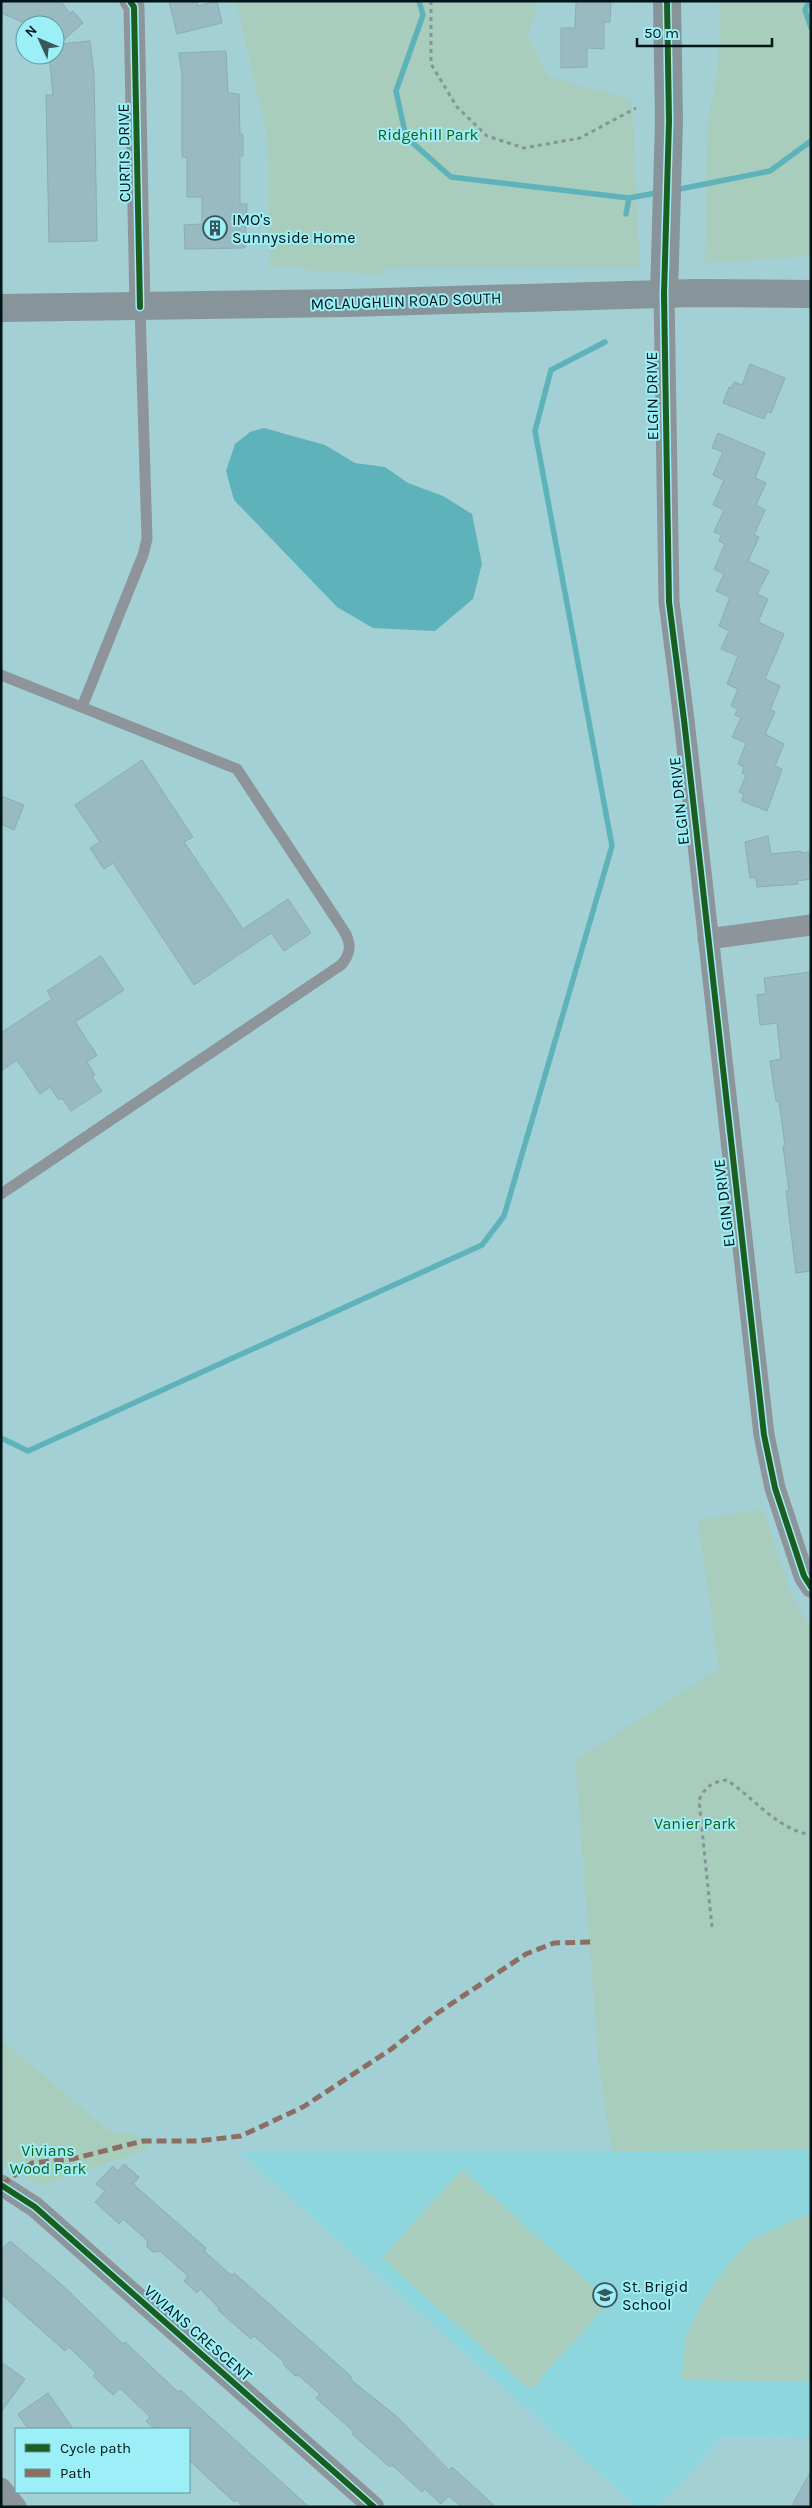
<svg xmlns="http://www.w3.org/2000/svg" width="812" height="2508" font-family="Karla,sans-serif">
	<rect width="100%" height="100%" fill="#a3d0d5"/>
	<path fill="#8dd6dd" d="M811,2150V2438L723,2437L658,2507H637L239,2152Z"/>
	<path fill="#a8cdbd" d="M236,1H538L528,36L548,76L632,100L640,268H385V275L304,270L303,267H269L268,139Z
		M720,1H811V256L705,263L707,127L718,68Z
		M763,1509L790,1592L811,1629V2150L612,2151L599,2067L575,1760L719,1669L698,1520Z
		M1,2040L113,2134H134L150,2148L42,2186L1,2164Z
		M462,2169L610,2302L530,2390L382,2258Z
		M805,2215H811V2382L681,2380L686,2336L704,2298L729,2264L751,2240Z"/>
	<path fill="#5eb3ba" d="M264,428L325,445L355,463L385,467L408,483L443,496L472,514L482,564L473,599L435,631L373,628L337,607L234,500L226,471L235,444L250,432Z"/>
	<g fill="none" stroke-linecap="round" stroke-linejoin="round">
		<path stroke="#5eb3ba" stroke-width="5.5" d="M419,1L423,15L396,91L406,137L451,177L629,198L661,192
			M809,1L805,10L811,28
			M675,190L770,171L811,141
			M626,214L629,198
			M1,1438L28,1451L482,1245L504,1216L612,846L535,431L551,370L605,342"/>
	</g>
	<path fill="#99bac1" stroke="#8aacb3" d="M1,1H60L70,13L73,11L83,23L59,44L90,41L94,75L97,241L49,242L46,95H53L49,55H55V25H30L1,13Z
		M169,1H197L198,6L217,1L222,23L177,34Z
		M576,1H611L610,22H604V49L587,48V67L561,68V28H575Z
		M226,51L228,93L239,94L240,134H243V156H240V204H247L245,248L185,249L184,225L202,224V197H187V157H182V75L179,53Z
		M750,364L785,378L771,413L767,411L764,419L723,403L729,387L731,388L734,382L742,385Z
		M718,433L765,453L755,478L766,483L756,505L765,510L754,535L759,537L748,561L769,571L757,594L768,599L758,622L784,634L765,679L780,686L770,710L775,712L765,734L784,744L775,766L782,769L767,811L742,801L744,794L739,792L746,775L742,773L744,767L738,764L746,743L732,737L741,718L735,715L738,709L731,706L738,689L727,684L738,656L721,649L729,631L719,626L730,597L716,591L724,574L714,569L725,544L719,541L721,535L714,532L724,510L713,505L724,480L713,475L723,452L712,448Z
		M142,760L193,837L184,842L243,929L288,899L311,933L284,951L271,933L194,985L113,863L104,869L90,848L100,842L75,805Z
		M1,796L24,805L14,830L1,824Z
		M768,836L771,854L801,851V853L809,852L811,879L797,881L798,884L757,887L756,877L750,878L745,842Z
		M101,956L124,990L75,1022L97,1055L87,1062L95,1075L92,1077L102,1091L71,1111L62,1098L59,1100L50,1087L40,1094L17,1060L1,1071V1033L52,999L47,991Z
		M811,972V1271L796,1273L786,1191H789L783,1146H785L779,1101H776L770,1061L781,1059L777,1023L760,1025L757,995L766,994L764,978Z
		M124,2164L139,2177L133,2184L206,2248L204,2251L232,2276L234,2273L352,2377L350,2379L396,2416L449,2470L452,2467L496,2507H461L449,2496L441,2504L425,2489L422,2492L392,2465L390,2467L352,2434L354,2432L316,2398L320,2394L298,2375L296,2376L294,2375L283,2364L284,2362L254,2336L251,2339L218,2310L219,2308L200,2289L197,2293L184,2281L188,2276L160,2251L153,2252L147,2247V2240L123,2219L119,2224L95,2202L105,2191L96,2184L113,2166L118,2171Z
		M10,2241L60,2283L123,2344L125,2342L178,2392L180,2390L309,2507H243L236,2500L234,2502L189,2460V2429H154L146,2421L150,2417L120,2388L113,2395L93,2376L96,2373L69,2347L65,2351L1,2294V2250Z
		M1,2362L25,2379L1,2412Z
		M48,2393L73,2429H28L18,2414Z
		M811,2471V2507H791Z"/>
	<g fill="none" stroke-linecap="round" stroke-linejoin="round">
		<path stroke="#85949a" stroke-width="3" stroke-dasharray="4 4" stroke-linecap="butt" d="M431,1V64L457,107L487,136L524,148L580,138L636,108
			M712,1927L699,1800C706,1786 712,1782 727,1780C755,1799 777,1829 811,1835"/>
		<path stroke="#8d949a" stroke-width="11" d="M1,675L237,769L344,931C352,944 351,954 341,965L1,1194
			M82,707L143,555L147,539L140,307"/>
		<path stroke="#8d949a" stroke-width="21" d="M130,1L134,7L140,307
			M664,294L669,602L684,720L764,1435L775,1488L804,1576L811,1587
			M708,939L811,925
			M1,2185L35,2207L374,2507
			M1,2488L16,2507"/>
		<path stroke="#87949a" stroke-width="28" d="M664,294L669,121L667,1
			M1,308L348,303L695,293L811,294"/>
		<path stroke="#8d6e63" stroke-width="5" stroke-dasharray="10 5" stroke-linecap="butt" d="M1,2185L32,2163L72,2159L143,2141H198L241,2136L303,2107L390,2050L436,2014L526,1954L554,1943L594,1942"/>
		<g stroke="#9ceff6" stroke-width="9">
			<path id="cycleway" d="M130,1L134,7L140,307
				M667,1L669,121L664,294L669,602L684,720L764,1435L775,1488L804,1576L811,1587
				M1,2185L35,2207L374,2507"/>
		</g>
		<use href="#cycleway" stroke="#1b5e20" stroke-width="6"/>
	</g>
	<defs>
		<g id="building-ring" transform="scale(1.25)"><circle r="9.5" fill="#9ceff6" stroke="#39565a" stroke-width="1.5"/><path d="M-4-6H4V6H1V3H-1V6H-4ZM-2.5-4.3h1.7v1.8h-1.7ZM.8-4.3h1.7v1.8H.8ZM-2.5-1h1.7V.8h-1.7ZM.8-1h1.7V.8H.8Z" fill="#39565a"/></g>
		<g id="school-ring" transform="scale(1.25)"><circle r="9.5" fill="#9ceff6" stroke="#39565a" stroke-width="1.5"/><path d="M0-5L7-2L0 1L-7-2ZM-4 1L0 2.5L4 1V4Q0 6-4 4Z" fill="#39565a"/></g>
	</defs>
	<g fill-rule="evenodd">
		<use href="#building-ring" x="215" y="228"/>
		<use href="#school-ring" x="605" y="2295"/>
	</g>
	<g text-anchor="middle" dominant-baseline="central" stroke-width="4" stroke-linejoin="round" paint-order="stroke">
		<g font-size="16" fill="#185d16" stroke="#9ceff6">
			<text x="428" y="134">Ridgehill Park</text>
			<text x="695" y="1823">Vanier Park</text>
			<text x="48" y="2150">Vivians<tspan x="48" dy="18">Wood Park</tspan></text>
		</g>
		<g font-size="16" fill="#001517" stroke="#9ceff6">
			<text transform="translate(124 153) rotate(-91)">CURTIS DRIVE</text>
			<text transform="translate(406 301) rotate(-2)">MCLAUGHLIN ROAD SOUTH</text>
			<text transform="translate(652 396) rotate(-91)">ELGIN DRIVE</text>
			<text transform="translate(679 801) rotate(-96)">ELGIN DRIVE</text>
			<text transform="translate(724 1203) rotate(-97)">ELGIN DRIVE</text>
			<text transform="translate(198 2333) rotate(41)">VIVIANS CRESCENT</text>
		</g>
		<g font-size="16" fill="#001517" stroke="#9ceff6" text-anchor="start">
			<text x="232" y="219">IMO's<tspan x="232" dy="18">Sunnyside Home</tspan></text>
			<text x="622" y="2286">St. Brigid<tspan x="622" dy="18">School</tspan></text>
		</g>
	</g>
	<rect width="812" height="2508" fill="none" stroke="#001517" stroke-width="5"/>
	<rect x="15" y="2428" width="175" height="65" fill="#9ceff6" stroke="#5e989d"/>
	<rect x="25" y="2444" width="25" height="8" fill="#1b5e20" stroke="#5e989d"/>
	<text x="60" y="2453" font-size="15" fill="#001517">Cycle path</text>
	<rect x="25" y="2469" width="25" height="8" fill="#8d6e63" stroke="#5e989d"/>
	<text x="60" y="2478" font-size="15" fill="#001517">Path</text>
	<g transform="translate(40 40) rotate(314)"><circle r="24" fill="#9ceff6" stroke="#5e989d"/>
	<path d="M0-4L9 19L0 12L-9 19Z" fill="#39565a"/>
	<text y="-8" font-size="14" font-weight="bold" text-anchor="middle" fill="#001517">N</text>
	</g>
	<path d="M637 38v8h135v-8" fill="none" stroke="#001517" stroke-width="2.5"/>
	<text x="644" y="38" font-size="15" fill="#001517" stroke="#9ceff6" stroke-width="4" paint-order="stroke">50 m</text>
</svg>
